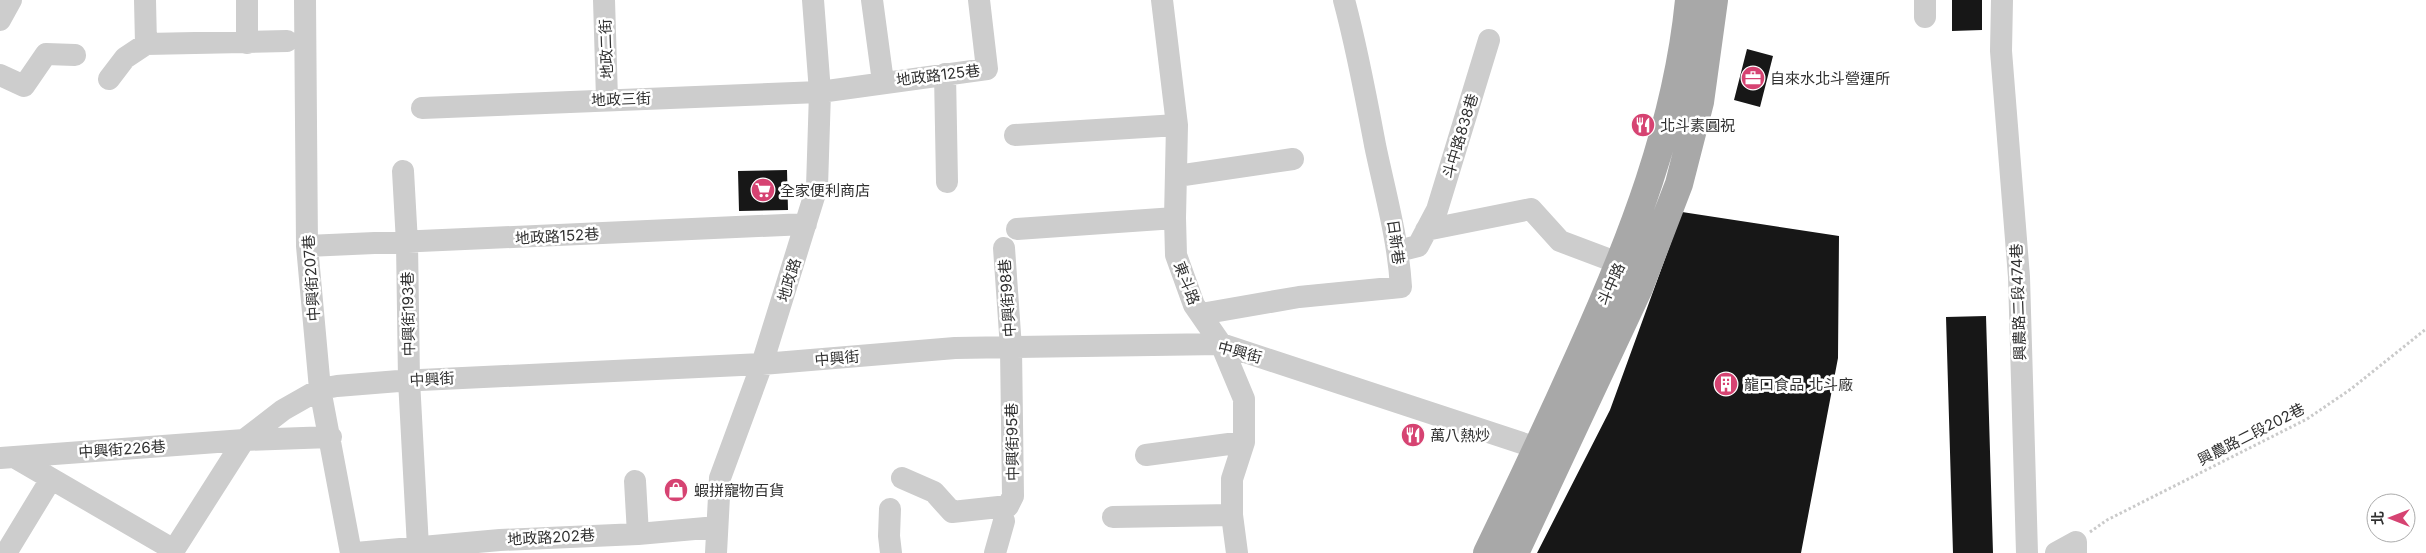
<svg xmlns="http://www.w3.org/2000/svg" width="2426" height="553" font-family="Inter,'Noto Sans TC',sans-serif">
	<rect width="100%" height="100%" fill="#fff"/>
	<path fill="#171717" d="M1952,0H1982V30L1952,31Z
		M1747,49L1773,56L1760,107L1734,100Z
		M787,170L788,210L739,211L738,171Z
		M1682,212L1839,236L1838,358L1801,553H1537L1610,410Z
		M1986,316L1993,553H1953L1946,317Z"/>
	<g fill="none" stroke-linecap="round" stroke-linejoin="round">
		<path stroke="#cacaca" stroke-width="3" stroke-dasharray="2.5 2.5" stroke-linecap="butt" d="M2090,532L2107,520L2307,419L2351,389L2426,329"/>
		<path stroke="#cdcdcd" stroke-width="22" d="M145,0L146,44L287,41
			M247,0V43
			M305,0L307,246L320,389L351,553
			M604,0L607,99
			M872,0L883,82
			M1162,0L1177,125L1175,218L1176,255L1194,305L1221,344L1244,399V442L1232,479V515L1237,553
			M1925,0V17
			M2002,0L2001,51L2019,277L2027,553
			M0,20L11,0
			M945,74L947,182
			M0,75L24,86L46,54L75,55
			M109,79L125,58L146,44
			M422,108L820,92L987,69L979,0
			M1015,135L1177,125
			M403,171L407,243L409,380L418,547
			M1177,176L1293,159
			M1017,229L1175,218
			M1426,230L1531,209L1560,241L1621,264
			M307,246L806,224
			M1398,251L1418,246L1437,210L1489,40
			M1201,314L1299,297L1401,287C1398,238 1385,193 1375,145C1366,97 1357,48 1344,0
			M1146,455L1244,442
			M14,457L174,550
			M0,458L244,440L331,437
			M902,478L934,492L952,512L1008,506L1013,496L1011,348L1004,248
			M635,481L638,534
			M890,509L889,536L891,553
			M1113,517L1232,515
			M6,553L51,479
			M172,553L244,440L283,410L320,389L337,386L399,381L762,364L955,348L1221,344L1552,453
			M356,553L500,540L638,534L717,527
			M716,553L720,478L762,364L817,187L820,92L813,0
			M995,553L1004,521
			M2056,553L2076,542V553"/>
		<path stroke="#a8a8a8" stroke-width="28" d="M1487,553C1519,487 1550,421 1580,354C1631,241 1677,124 1689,0
			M1515,553L1639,288L1679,184L1700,102L1714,0"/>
	</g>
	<defs>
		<g id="office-disc" transform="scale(1.25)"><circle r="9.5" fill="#d64372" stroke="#fff"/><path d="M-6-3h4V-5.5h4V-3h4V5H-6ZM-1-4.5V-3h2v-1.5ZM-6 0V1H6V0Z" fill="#fff"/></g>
		<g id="restaurant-disc" transform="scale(1.25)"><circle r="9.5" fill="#d64372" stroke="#fff"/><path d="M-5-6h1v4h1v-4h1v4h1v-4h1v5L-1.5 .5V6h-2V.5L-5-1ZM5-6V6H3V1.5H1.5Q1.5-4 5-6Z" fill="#fff"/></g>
		<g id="supermarket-disc" transform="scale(1.25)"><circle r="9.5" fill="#d64372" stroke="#fff"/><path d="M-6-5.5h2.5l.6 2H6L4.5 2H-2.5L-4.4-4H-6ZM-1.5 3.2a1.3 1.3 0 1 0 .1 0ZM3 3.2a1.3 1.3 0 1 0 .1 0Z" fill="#fff"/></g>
		<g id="building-disc" transform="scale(1.25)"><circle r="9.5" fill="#d64372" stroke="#fff"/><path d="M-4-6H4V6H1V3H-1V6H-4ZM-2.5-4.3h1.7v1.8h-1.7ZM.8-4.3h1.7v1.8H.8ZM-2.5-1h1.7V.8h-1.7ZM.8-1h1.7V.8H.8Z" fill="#fff"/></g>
		<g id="shop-disc" transform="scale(1.25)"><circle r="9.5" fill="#d64372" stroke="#fff"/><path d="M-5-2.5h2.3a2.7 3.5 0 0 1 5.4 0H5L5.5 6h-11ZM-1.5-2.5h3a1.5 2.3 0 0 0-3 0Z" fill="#fff"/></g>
	</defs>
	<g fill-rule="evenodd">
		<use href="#office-disc" x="1753" y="78"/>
		<use href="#restaurant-disc" x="1643" y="125"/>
		<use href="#supermarket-disc" x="763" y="190"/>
		<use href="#building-disc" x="1726" y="384"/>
		<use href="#restaurant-disc" x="1413" y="435"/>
		<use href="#shop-disc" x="676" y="490"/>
	</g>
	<g text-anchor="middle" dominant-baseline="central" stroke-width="5" stroke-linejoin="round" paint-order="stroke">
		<g font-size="15" fill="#303030" stroke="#fff">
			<text transform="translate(606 49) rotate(-92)">地政二街</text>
			<text transform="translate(938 75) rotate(-7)">地政路125巷</text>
			<text transform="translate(621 99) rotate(-2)">地政三街</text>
			<text transform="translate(1460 136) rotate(-73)">斗中路838巷</text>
			<text transform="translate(557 236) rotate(-3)">地政路152巷</text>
			<text transform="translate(1396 242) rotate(82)">日新巷</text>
			<text transform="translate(311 278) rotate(-94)">中興街207巷</text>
			<text transform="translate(789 280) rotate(-73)">地政路</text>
			<text transform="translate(1187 283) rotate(69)">東斗路</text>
			<text transform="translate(1611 284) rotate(-66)">斗中路</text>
			<text transform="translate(1007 298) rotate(-94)">中興街98巷</text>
			<text transform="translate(2018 302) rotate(-92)">興農路二段474巷</text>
			<text transform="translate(408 314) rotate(-91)">中興街193巷</text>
			<text transform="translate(1240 352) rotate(15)">中興街</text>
			<text transform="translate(837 358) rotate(-5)">中興街</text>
			<text transform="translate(432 379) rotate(-3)">中興街</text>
			<text transform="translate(2251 434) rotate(-27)">興農路二段202巷</text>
			<text transform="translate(1012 442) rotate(-91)">中興街95巷</text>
			<text transform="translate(122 449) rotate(-4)">中興街226巷</text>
			<text transform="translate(551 537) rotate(-3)">地政路202巷</text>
		</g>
		<g font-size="15" fill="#303030" stroke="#fff" text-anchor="start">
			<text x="1770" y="78">自來水北斗營運所</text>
			<text x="1660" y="125">北斗素圓祝</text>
			<text x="780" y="190">全家便利商店</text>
			<text x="1744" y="384">龍口食品 北斗廠</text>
			<text x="1430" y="435">萬八熱炒</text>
			<text x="694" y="490">蝦拼寵物百貨</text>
		</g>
	</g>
	<g transform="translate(2391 518) rotate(270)"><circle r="24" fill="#ffffff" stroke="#acacac"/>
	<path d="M0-4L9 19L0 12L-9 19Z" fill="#d64372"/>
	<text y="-8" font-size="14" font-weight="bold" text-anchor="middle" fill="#303030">北</text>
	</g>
</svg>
